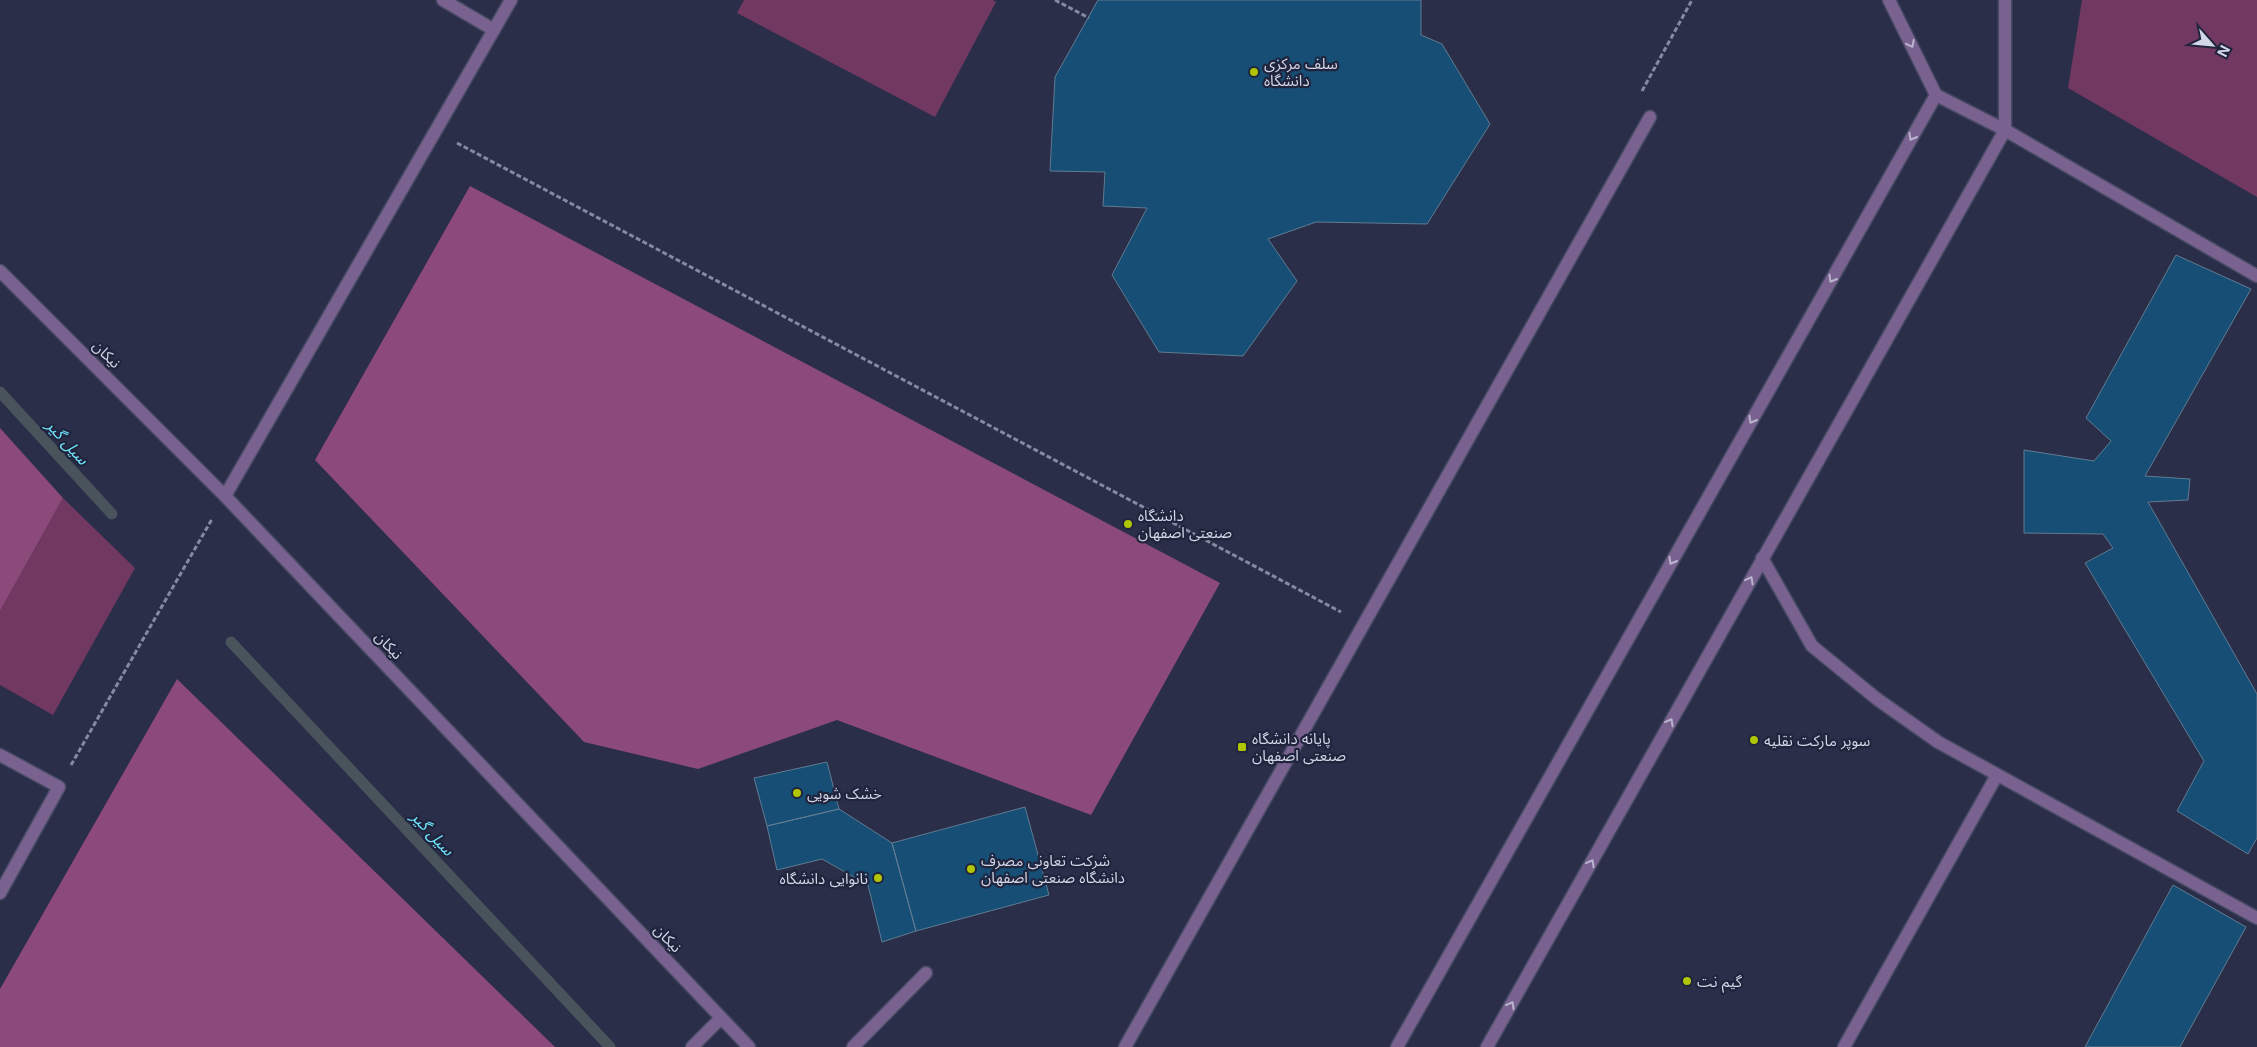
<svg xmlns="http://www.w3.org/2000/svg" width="2257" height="1047" font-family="Inter,'Noto Sans Arabic',sans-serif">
	<rect width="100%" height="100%" fill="#2a2e48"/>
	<path fill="#713862" d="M744,0H993L996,2L935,117L737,13Z
		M2082,0H2257V197L2068,88Z
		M63,498L135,568L53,715L0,685V611Z"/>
	<path fill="#8b4a79" d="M470,186L1220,583L1091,815L837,720L698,769L584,742L315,460Z
		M0,428L63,498L0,611Z
		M177,679L555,1047H0V989Z"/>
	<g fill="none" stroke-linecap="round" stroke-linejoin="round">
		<path stroke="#48535b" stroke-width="11" d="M0,392L112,514
			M231,642L610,1047"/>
	</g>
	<path fill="#164e75" stroke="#607b92" d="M1098,0H1421V35L1442,44L1490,124L1427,224L1316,222L1268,239L1297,281L1243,356L1159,352L1112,275L1147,208L1103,206L1105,172L1050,171L1055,77Z
		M2176,255L2251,289L2145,476L2190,479L2188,500L2148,502L2257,694V838L2248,854L2177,811L2204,761L2085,563L2113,548L2103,534L2024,533V450L2094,461L2111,441L2086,418Z
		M827,762L839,809L767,826L754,778Z
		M1025,807L1049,895L916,931L892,843Z
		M839,809L892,843L916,931L882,942L868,885L822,859L777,870L767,826Z
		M2173,885L2246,927L2180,1047H2085Z"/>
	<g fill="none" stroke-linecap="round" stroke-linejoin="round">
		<g stroke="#454962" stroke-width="15">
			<path id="minor" d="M443,0L494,30
				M1889,0L1936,95L2005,130L2257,276
				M0,271L225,496L749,1047
				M225,496L511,0
				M1762,558L1812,646L1877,699L1938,742L2257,918
				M0,755L59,787L0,893
				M692,1047L721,1018
				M853,1047L926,973
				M1125,1047L1650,117
				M1397,1047L1936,95
				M1487,1047L2005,130V0
				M1844,1047L1997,775"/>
		</g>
		<path stroke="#868a9f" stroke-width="3" stroke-dasharray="5 2.5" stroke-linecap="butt" d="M1055,0L1089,18
			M1642,91L1692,0
			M457,143L1341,612
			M71,765L212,519"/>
		<use href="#minor" stroke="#796290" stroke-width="12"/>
	</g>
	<defs><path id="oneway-chevron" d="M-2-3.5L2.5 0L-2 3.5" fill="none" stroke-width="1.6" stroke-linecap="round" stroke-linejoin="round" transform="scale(1.25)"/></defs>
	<g stroke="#b8b4ce">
		<use href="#oneway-chevron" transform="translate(1911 44) rotate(63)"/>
		<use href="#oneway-chevron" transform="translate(1912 137) rotate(120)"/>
		<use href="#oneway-chevron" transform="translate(1832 279) rotate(120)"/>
		<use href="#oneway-chevron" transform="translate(1752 420) rotate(120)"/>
		<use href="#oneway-chevron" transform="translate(1672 561) rotate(120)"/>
		<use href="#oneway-chevron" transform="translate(1750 580) rotate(-61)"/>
		<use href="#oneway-chevron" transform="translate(1670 722) rotate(-61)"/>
		<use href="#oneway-chevron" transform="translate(1591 863) rotate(-61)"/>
		<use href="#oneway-chevron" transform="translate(1511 1005) rotate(-61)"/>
	</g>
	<g fill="#b0c503" stroke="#20243d" stroke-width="2">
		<circle cx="1254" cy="72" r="5"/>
		<circle cx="1128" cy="524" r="5"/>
		<circle cx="1754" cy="740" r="5"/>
		<rect x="1237" y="742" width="10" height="10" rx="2.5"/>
		<circle cx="797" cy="793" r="5"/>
		<circle cx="971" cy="869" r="5"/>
		<circle cx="878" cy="878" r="5"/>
		<circle cx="1687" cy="981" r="5"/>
	</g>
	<g text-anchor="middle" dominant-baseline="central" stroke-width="4.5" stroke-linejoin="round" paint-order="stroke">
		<g font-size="15" fill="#d3d7e8" stroke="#20243d" text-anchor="start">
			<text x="1264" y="63">سلف مرکزی<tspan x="1264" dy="17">دانشگاه</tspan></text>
			<text x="1138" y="515">دانشگاه<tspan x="1138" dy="17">صنعتی اصفهان</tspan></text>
			<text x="1252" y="738">پایانه دانشگاه<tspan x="1252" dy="17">صنعتی اصفهان</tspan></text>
			<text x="1764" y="740">سوپر مارکت نقلیه</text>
			<text x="807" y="793">خشک شویی</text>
			<text x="981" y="860">شرکت تعاونی مصرف<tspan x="981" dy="17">دانشگاه صنعتی اصفهان</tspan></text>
			<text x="868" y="878" text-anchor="end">نانوایی دانشگاه</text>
			<text x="1697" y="981">گیم نت</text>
		</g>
		<g font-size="15" fill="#d3d7e8" stroke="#20243d">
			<text transform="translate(107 354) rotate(45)">نیکان</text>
			<text transform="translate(389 645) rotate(46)">نیکان</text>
			<text transform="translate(668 938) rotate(46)">نیکان</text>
		</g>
		<g font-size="16" font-style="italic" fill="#70e5fc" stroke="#20243d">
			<text transform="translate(68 442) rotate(48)">سیل گیر</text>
			<text transform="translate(433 833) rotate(47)">سیل گیر</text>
		</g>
	</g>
	<g transform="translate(2212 45) rotate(117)" stroke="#20243d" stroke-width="4" paint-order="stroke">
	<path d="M0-4L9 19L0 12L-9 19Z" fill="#d3d7e8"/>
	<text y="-8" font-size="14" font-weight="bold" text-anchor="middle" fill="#d3d7e8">N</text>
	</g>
</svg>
